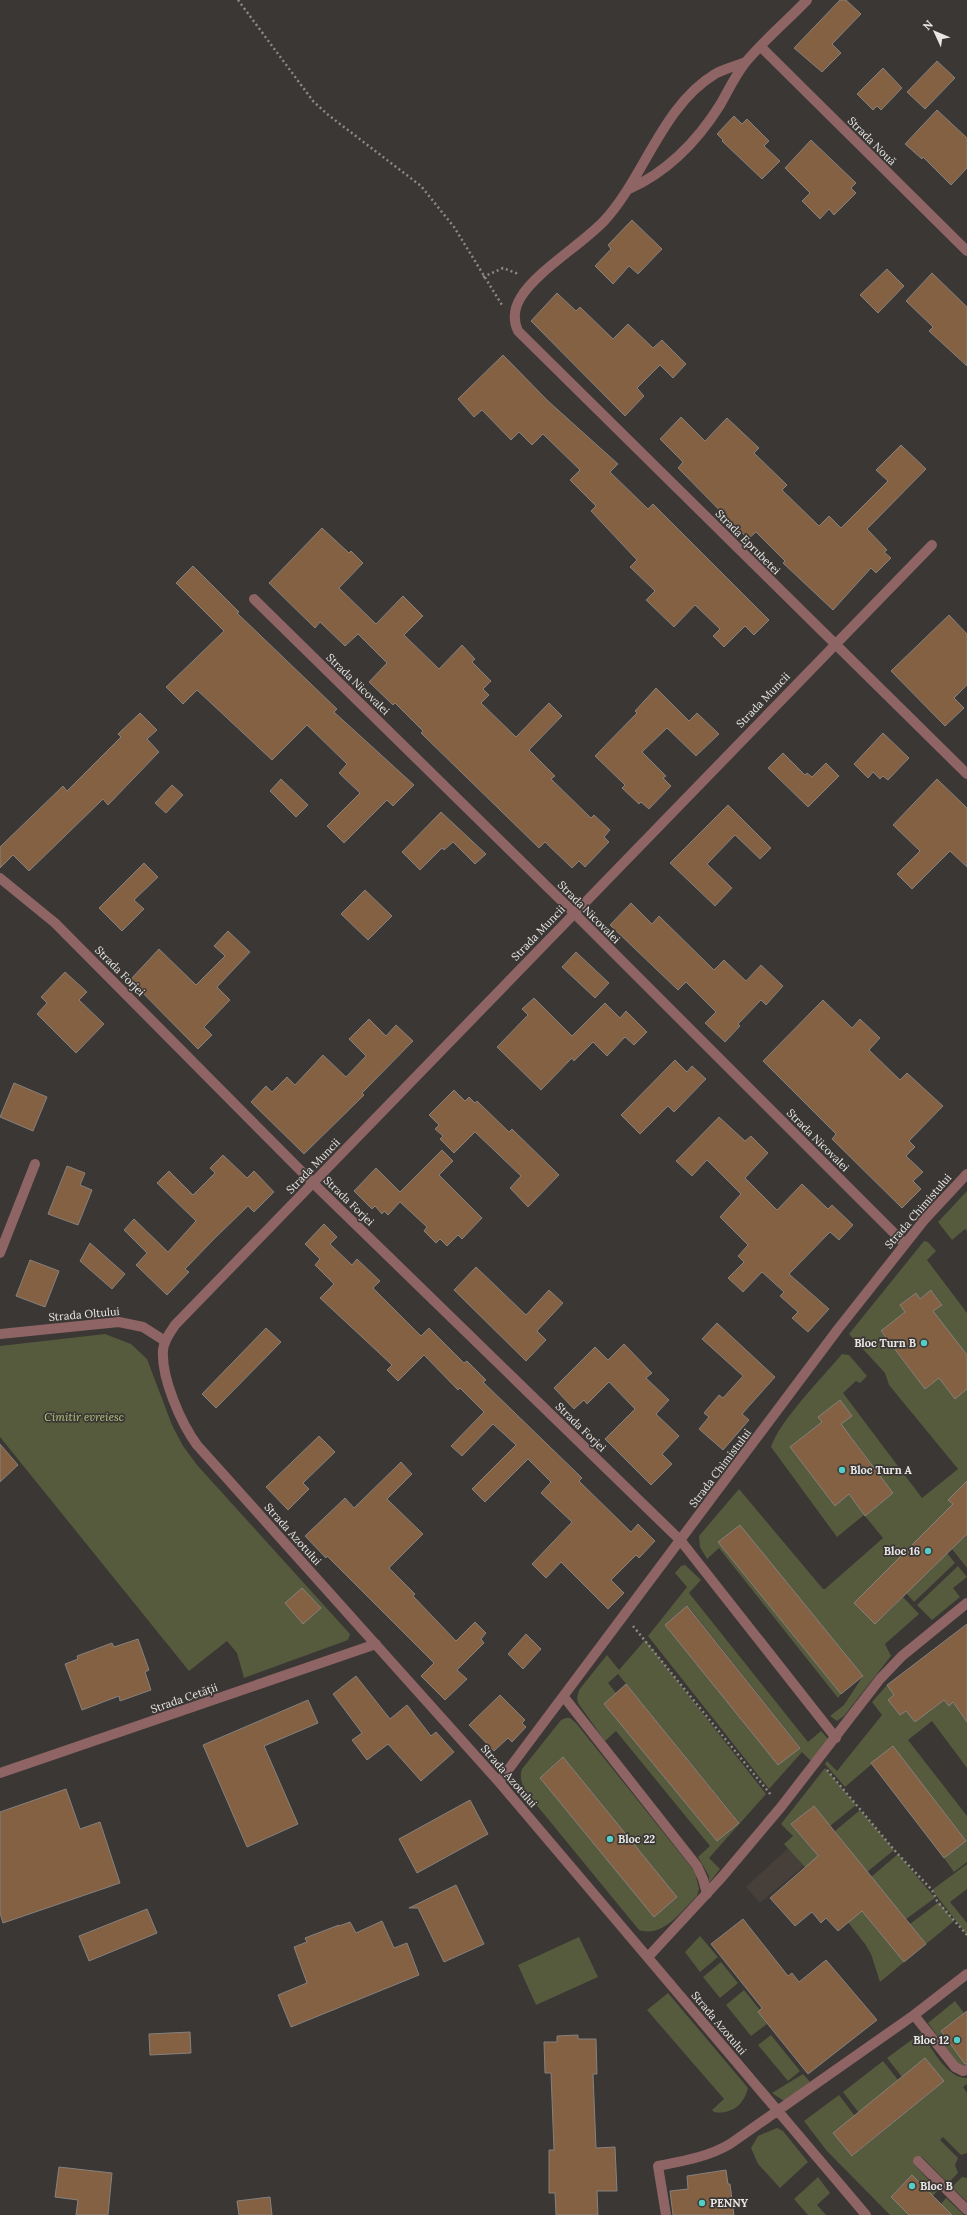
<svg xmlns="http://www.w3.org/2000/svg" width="967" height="2215" font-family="Lora,serif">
	<rect width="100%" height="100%" fill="#3a3734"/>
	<path fill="#473f39" d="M788,1848L804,1866L760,1903L746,1887Z"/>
	<path fill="#565b3e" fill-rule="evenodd" d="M967,1191V1231L965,1229L952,1240L938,1222Z
		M924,1241L928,1242L936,1251L927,1260L967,1313V1355L931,1313L942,1304L932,1290L920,1299L916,1293L900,1305L905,1312L881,1332L925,1389L939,1378L955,1398L967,1389V1481L949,1499L953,1504L854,1603L875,1624L903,1597L919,1614L885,1644L891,1656L844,1716L837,1721L830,1716L844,1705L863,1676L740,1525L718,1542L841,1694L838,1698L719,1548L707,1559L700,1547L699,1536L739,1489L823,1589H825L883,1538L865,1516L893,1493L850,1435L839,1442L840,1400L819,1417L822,1422L790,1447L835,1506L849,1494L864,1515L837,1537L771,1447C780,1420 823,1377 842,1354L849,1355L867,1376L860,1383L856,1381L843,1393L922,1498L958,1469L889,1385L885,1373L849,1334Z
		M105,1334L131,1344L147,1359L172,1425L183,1446L197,1465L350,1634L348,1640L244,1678L237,1653L227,1641L189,1671L0,1437V1346Z
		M967,1534V1568L952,1549Z
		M947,1553L955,1563L914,1602L906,1593Z
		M685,1565L701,1580L689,1593L808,1742L821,1731L828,1739L812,1762L802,1752L769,1789L648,1636L687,1587L675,1573L681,1566ZM688,1606L800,1747L778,1765L665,1625Z
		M958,1566L967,1577L953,1588L960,1597L932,1620L917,1605Z
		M645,1640L766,1794L709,1858L720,1869L709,1883V1876L698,1857L710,1846L616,1731L605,1741L578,1703L577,1698L579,1690L607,1655L619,1670ZM618,1674L739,1822L717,1841L604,1704L616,1693L608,1683Z
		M887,1685L894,1695L889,1701L900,1715L906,1711L915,1722L944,1700L949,1706L953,1702L967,1722V1768L932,1721L908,1740L967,1816V1862L954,1872L944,1858L966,1841L893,1746L845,1787L825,1764L827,1761L837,1771L882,1715L872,1702Z
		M566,1718H570L576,1723L695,1872L699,1889L697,1896C681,1911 664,1938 639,1930L525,1791C522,1783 519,1778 522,1769L561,1720ZM563,1757L677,1897L654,1916L540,1778Z
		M825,1768L856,1805L830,1826L814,1806L791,1824L904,1962L880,1982L871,1954L865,1944L804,1866L784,1844L793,1836L781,1824Z
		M860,1810L894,1850L867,1872L835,1831Z
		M898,1854L935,1898L906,1919L871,1877Z
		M967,1864V1889L950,1902L967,1923V1935L932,1890Z
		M939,1902L954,1921L926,1944L910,1924Z
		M700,1936L718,1957L700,1972L685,1952Z
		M579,1937L598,1977L536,2005L518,1965Z
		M721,1962L738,1983L720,1998L703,1977Z
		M744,1990L760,2010L758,2012L767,2024L751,2036L726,2005Z
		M668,1993L748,2088C744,2105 731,2115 714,2112L712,2110L724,2099L647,2010Z
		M955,2001L964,2013L941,2031L959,2055L967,2049V2066L958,2064L955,2061L928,2023Z
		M921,2033C932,2048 946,2078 967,2078V2084L963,2087L967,2093V2153L961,2155L943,2137L940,2140L958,2158L955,2165L958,2173L948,2183L922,2157L914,2164L938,2190L933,2196L912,2176L891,2197L909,2215H890L827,2151L804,2121L839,2095L855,2116L834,2133L853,2156L944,2081L925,2058L902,2077L887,2058Z
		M771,2035L800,2071L788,2081L758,2045Z
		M883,2061L898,2080L859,2113L843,2092Z
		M803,2074L810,2082L784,2101L772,2093Z
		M777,2128L783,2131L808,2162L780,2188L758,2164L751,2148L758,2136Z
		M818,2177L830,2193L817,2205L826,2215H808L794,2199Z
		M962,2177L967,2178V2202L952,2187Z
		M946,2198L964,2215H952L941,2204Z"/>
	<path fill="#856143" stroke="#85817f" d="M840,0H846L861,14L832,44L841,53L822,72L794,48Z
		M937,61L955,78L925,109L907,92Z
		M883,68L902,88L881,110L877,106L873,110L857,94Z
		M937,110L967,138V168L951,185L923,157L922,159L905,144Z
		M734,116L742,124L747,119L769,141L764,146L780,161L762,179L722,141L723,140L717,134Z
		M811,140L856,183L851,188L856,193L834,215L829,209L820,219L802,201L810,193L785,168Z
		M632,220L662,249L638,274L629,266L613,284L595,266L611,249L608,245Z
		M887,269L904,286L878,313L860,295Z
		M932,273L967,307V366L929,331L933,327L906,301Z
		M557,293L576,311L580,307L613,339L628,324L653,348L662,340L686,364L673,378L660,365L637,388L644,396L625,416L531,321Z
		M503,355L548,401L618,464L610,472L648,509L653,504L769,620L754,635L745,626L724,647L713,636L720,629L695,605L674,627L646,600L655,591L630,567L637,560L591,511L596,506L570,480L580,470L543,434L532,445L519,432L511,440L482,410L474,417L458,399Z
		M681,417L705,441L727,418L759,448L754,453L787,485L782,490L819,526L829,516L841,528L888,481L876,470L901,445L926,469L867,529L887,550L884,552L891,558L876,573L871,568L833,610L783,563L785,561L756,532L748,539L678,468L683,462L660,439Z
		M322,528L349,553L351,551L363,563L339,588L376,624L403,596L423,616L404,635L439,669L462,645L475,659L472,662L491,681L483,689L489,695L481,703L516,737L549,703L562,716L529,750L555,776L551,779L591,818L594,815L610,830L604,837L609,842L585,867L579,861L572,868L545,842L539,848L421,733L423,731L395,703L393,705L369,682L387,663L358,634L345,646L320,622L315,628L269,583Z
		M193,566L239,612L237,613L337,709L334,712L414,785L393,806L387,800L344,843L327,826L360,793L339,773L347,764L307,725L272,760L197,690L183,704L166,687L224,631L176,583Z
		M949,615L967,634V685L954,698L964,708L945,726L891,671Z
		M656,688L689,721L697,713L719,734L696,756L667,728L642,752L666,776L663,778L671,786L649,809L641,802L639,804L622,788L625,785L595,756L637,713L635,711Z
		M140,713L157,730L147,739L159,752L108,805L103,799L29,871L13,855L0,868V847L63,786L67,791L121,737L118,734Z
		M883,733L909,758L888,780L883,776L880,779L873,772L868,778L854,764Z
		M783,753L805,775L807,773L812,777L826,763L839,776L808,807L768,768Z
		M281,779L308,805L296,817L270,791Z
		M937,779L967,808V867L950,851L912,889L897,874L920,851L893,825Z
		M172,785L183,795L166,813L155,803Z
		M728,805L771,848L760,859L735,835L707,864L732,888L715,906L670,863Z
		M441,812L486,854L475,864L453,842L444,850L442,848L420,870L402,852Z
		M144,863L158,877L134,900L144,909L122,931L99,908Z
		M365,890L392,916L368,940L341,914Z
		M631,903L652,924L659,916L714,970L724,960L746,981L761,965L783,986L766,1005L761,1000L738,1024L740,1026L725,1042L705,1023L716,1012L686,982L678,990L610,925Z
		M228,931L250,952L217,987L230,1000L204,1027L212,1035L198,1049L130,980L159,949L196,985L225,956L214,946Z
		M576,952L609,983L595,998L562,967Z
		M65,972L87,992L79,1000L104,1024L76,1053L37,1014L47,1003L41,997Z
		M534,998L572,1036L605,1003L620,1018L626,1011L647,1032L634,1045L625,1037L607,1056L593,1042L574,1061L572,1058L541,1090L497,1047L528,1015L522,1009Z
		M823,1000L852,1028L860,1019L880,1038L869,1050L900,1080L907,1073L943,1106L909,1141L915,1147L906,1156L923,1172L913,1181L921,1189L902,1208L832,1139L836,1134L763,1061Z
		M369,1019L386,1036L396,1025L413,1041L362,1093L364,1095L304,1154L251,1102L266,1086L272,1092L287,1077L295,1085L323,1055L346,1077L366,1056L349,1039Z
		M675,1060L687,1072L692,1066L706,1079L674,1112L668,1106L640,1134L621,1115Z
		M14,1083L47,1097L33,1131L0,1117Z
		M454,1090L465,1101L469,1097L475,1103L477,1101L509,1132L512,1129L559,1175L528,1207L510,1188L521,1176L475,1132L454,1153L440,1139L443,1136L435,1129L439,1125L429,1115Z
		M719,1117L745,1141L751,1136L768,1153L745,1178L777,1210L802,1184L828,1209L832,1205L853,1225L839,1240L830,1232L789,1274L829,1309L808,1332L792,1318L798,1312L780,1296L784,1292L762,1272L743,1292L728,1278L744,1262L738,1256L748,1245L720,1217L741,1194L707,1160L692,1176L676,1161Z
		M442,1150L453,1161L439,1175L482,1218L462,1239L458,1235L447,1246L440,1239L436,1243L424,1231L427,1227L400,1202L388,1215L384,1211L382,1214L375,1206L372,1209L354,1191L376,1168L400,1192Z
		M223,1155L247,1178L254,1171L274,1192L254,1212L248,1206L214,1239L185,1269L189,1272L167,1295L136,1265L147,1253L124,1230L134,1219L168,1252L196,1221L157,1183L169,1171L193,1195L215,1173L210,1168Z
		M67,1166L85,1173L80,1185L92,1190L78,1225L48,1214Z
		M324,1224L337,1237L330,1244L352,1265L357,1259L380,1281L373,1288L421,1336L429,1328L464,1363L467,1361L486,1380L483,1382L582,1478L579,1481L631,1532L638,1524L655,1541L639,1558L636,1555L611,1580L624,1593L608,1609L561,1562L546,1578L532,1564L572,1522L541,1493L551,1482L528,1459L485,1502L472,1489L516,1445L493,1424L462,1456L451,1446L484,1412L460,1388L458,1390L424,1355L398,1381L387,1370L392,1365L320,1298L334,1284L315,1265L320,1259L305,1244Z
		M90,1243L125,1274L112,1289L80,1261Z
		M30,1260L59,1271L45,1307L16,1296Z
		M476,1267L526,1315L549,1290L563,1303L537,1331L546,1340L526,1361L454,1290Z
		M931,1290L942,1305L933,1311L967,1355V1389L955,1399L939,1378L925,1389L881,1331L905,1312L900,1305L916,1293L920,1299Z
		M717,1323L775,1377L742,1414L749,1420L723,1450L699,1429L709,1417L704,1413L719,1395L723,1398L743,1376L702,1339Z
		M266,1328L281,1342L216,1408L202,1394Z
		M624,1344L652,1373L646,1378L669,1400L656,1414L679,1436L662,1454L672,1464L651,1485L605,1439L635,1409L609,1382L587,1404L584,1400L574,1409L554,1388L595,1347L608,1360Z
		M840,1400L852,1416L841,1424L893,1493L865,1516L849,1494L835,1506L790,1447L822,1422L818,1417Z
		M319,1436L335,1452L303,1483L309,1489L288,1510L266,1487Z
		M0,1444L18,1465L0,1482Z
		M401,1462L412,1474L387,1499L423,1534L389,1568L415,1594L413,1596L456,1641L475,1622L486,1633L481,1639L484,1643L457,1670L467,1679L445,1700L421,1676L434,1663L327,1556L326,1558L305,1536L345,1498L354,1508Z
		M967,1481V1534L875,1624L854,1603L953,1504L948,1500Z
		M740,1525L863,1676L841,1694L718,1542Z
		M302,1588L321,1608L303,1624L285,1603Z
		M687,1606L800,1748L778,1765L665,1625Z
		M967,1624V1722L953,1702L949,1706L944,1700L915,1722L906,1711L900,1715L888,1700L894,1695L887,1685Z
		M526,1634L541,1649L523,1669L508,1654Z
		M138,1639L149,1670L145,1672L151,1690L120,1701L119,1696L82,1710L65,1664L78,1659L77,1656L112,1643L114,1647Z
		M356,1676L390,1719L407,1705L431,1736L436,1732L454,1752L421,1781L388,1744L367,1760L352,1740L362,1733L333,1694Z
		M626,1684L739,1823L717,1841L604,1704Z
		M500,1695L525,1720L522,1723L526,1727L512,1742L508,1738L494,1751L469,1725Z
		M308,1700L318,1723L264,1746L298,1824L247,1847L203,1745Z
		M893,1746L966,1841L944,1858L871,1763Z
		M563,1757L677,1897L654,1917L540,1778Z
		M66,1789L80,1829L100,1822L120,1883L3,1923L0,1913V1812Z
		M470,1800L488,1834L417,1873L399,1839Z
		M814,1806L926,1944L904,1962L862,1911L838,1931L826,1918L821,1923L812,1912L795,1926L770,1898L818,1856L791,1824Z
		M456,1885L484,1944L444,1962L418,1908H409Z
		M147,1909L157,1933L89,1961L79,1936Z
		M743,1919L788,1976L792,1973L799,1982L826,1960L877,2020L808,2074L758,2012L762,2008L711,1944Z
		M382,1921L394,1948L407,1943L419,1975L291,2027L278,1995L307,1983L294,1947L307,1942L305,1938L339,1925V1926L350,1922L356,1933Z
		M967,2011V2064H965L941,2031Z
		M190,2032L191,2053L150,2055L149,2034Z
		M578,2035V2039H596L597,2074H593L596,2148L615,2147L617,2191H597L598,2215H556L555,2193H549V2150H554L551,2073H545L544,2042H557V2036Z
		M925,2058L944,2081L852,2156L833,2133Z
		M59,2167L112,2173L108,2215H76L78,2200L55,2197Z
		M726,2170L728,2184H730L734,2215H673L670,2191L688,2189L687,2176Z
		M912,2175L952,2215H909L891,2197Z
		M270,2197L272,2215H239L237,2201Z"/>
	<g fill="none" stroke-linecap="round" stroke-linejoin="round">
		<path stroke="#8d8a88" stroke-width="2.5" stroke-dasharray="2 3" stroke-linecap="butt" d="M238,0L313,101L327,114L421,186L454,227L502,305
			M483,277L503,268L516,273L518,276
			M633,1626L771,1795
			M827,1770L896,1852L932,1890L937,1901L967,1935"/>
		<path stroke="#8f6464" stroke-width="10" d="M761,47L967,251
			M746,62C736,66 724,69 715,74C662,106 644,178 604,221C581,245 537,271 521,297C514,308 513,320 518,331L967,774
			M629,189C667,172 698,140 720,105C728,91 735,76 745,63C763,41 787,21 807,0
			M254,599L574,913L905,1244
			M0,878L55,923L313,1183L681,1541L836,1738
			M0,1253L35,1164
			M0,1334L119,1322L143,1327L165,1341
			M564,1697L697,1866L703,1879L707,1894
			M0,1773L376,1644
			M499,1782L838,1329L925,1219L967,1174
			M648,1957L722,1877L781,1807L880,1679L902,1656L967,1603
			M914,2015L955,2067L963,2071L967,2070
			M918,2161L967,2210
			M666,2215L658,2166C683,2161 708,2157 730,2144L914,2015L967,1974
			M866,2215L499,1782L197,1445C181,1423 161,1378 163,1350C164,1340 170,1333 175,1325L932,545"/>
	</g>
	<g fill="#54cdc7" stroke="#3a3734" stroke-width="1.5">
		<circle cx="924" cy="1343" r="4"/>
		<circle cx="842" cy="1470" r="4"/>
		<circle cx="928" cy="1551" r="4"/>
		<circle cx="610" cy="1839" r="4"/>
		<circle cx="957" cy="2040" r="4"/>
		<circle cx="912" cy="2186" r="4"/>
		<circle cx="702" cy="2203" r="4"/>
	</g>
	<g text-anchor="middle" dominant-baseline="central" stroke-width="3.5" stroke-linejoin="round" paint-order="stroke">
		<g font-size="11" fill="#e9e7e6" stroke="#3a3734">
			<text transform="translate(872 141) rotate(45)">Strada Nouă</text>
			<text transform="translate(748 542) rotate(45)">Strada Eprubetei</text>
			<text transform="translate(358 684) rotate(44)">Strada Nicovalei</text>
			<text transform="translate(763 700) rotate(-46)">Strada Muncii</text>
			<text transform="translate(589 912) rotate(45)">Strada Nicovalei</text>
			<text transform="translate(538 933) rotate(-46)">Strada Muncii</text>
			<text transform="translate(120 971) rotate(45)">Strada Forjei</text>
			<text transform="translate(818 1140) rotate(45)">Strada Nicovalei</text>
			<text transform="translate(313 1166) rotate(-46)">Strada Muncii</text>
			<text transform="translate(349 1201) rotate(44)">Strada Forjei</text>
			<text transform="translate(918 1211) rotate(-49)">Strada Chimistului</text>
			<text transform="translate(84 1314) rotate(-5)">Strada Oltului</text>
			<text transform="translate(581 1427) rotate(44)">Strada Forjei</text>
			<text transform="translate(720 1468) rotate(-53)">Strada Chimistului</text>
			<text transform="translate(293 1534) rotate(48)">Strada Azotului</text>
			<text transform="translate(184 1698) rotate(-19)">Strada Cetății</text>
			<text transform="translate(509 1776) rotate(49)">Strada Azotului</text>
			<text transform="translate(719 2023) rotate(50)">Strada Azotului</text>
		</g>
		<g font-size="11" font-weight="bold" fill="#e9e7e6" stroke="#3a3734" text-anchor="start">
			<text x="916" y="1343" text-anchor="end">Bloc Turn B</text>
			<text x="850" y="1470">Bloc Turn A</text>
			<text x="920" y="1551" text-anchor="end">Bloc 16</text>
			<text x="618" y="1839">Bloc 22</text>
			<text x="949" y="2040" text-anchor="end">Bloc 12</text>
			<text x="920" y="2186">Bloc B</text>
			<text x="710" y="2203">PENNY</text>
		</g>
		<g font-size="11" font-style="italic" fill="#bac780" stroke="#3a3734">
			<text x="84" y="1417">Cimitir evreiesc</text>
		</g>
	</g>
	<g transform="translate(935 32) rotate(314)" stroke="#3a3734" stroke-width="3" paint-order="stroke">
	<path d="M0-3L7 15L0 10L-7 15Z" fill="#e9e7e6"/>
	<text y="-6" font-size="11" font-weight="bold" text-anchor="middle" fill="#e9e7e6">N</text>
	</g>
</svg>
